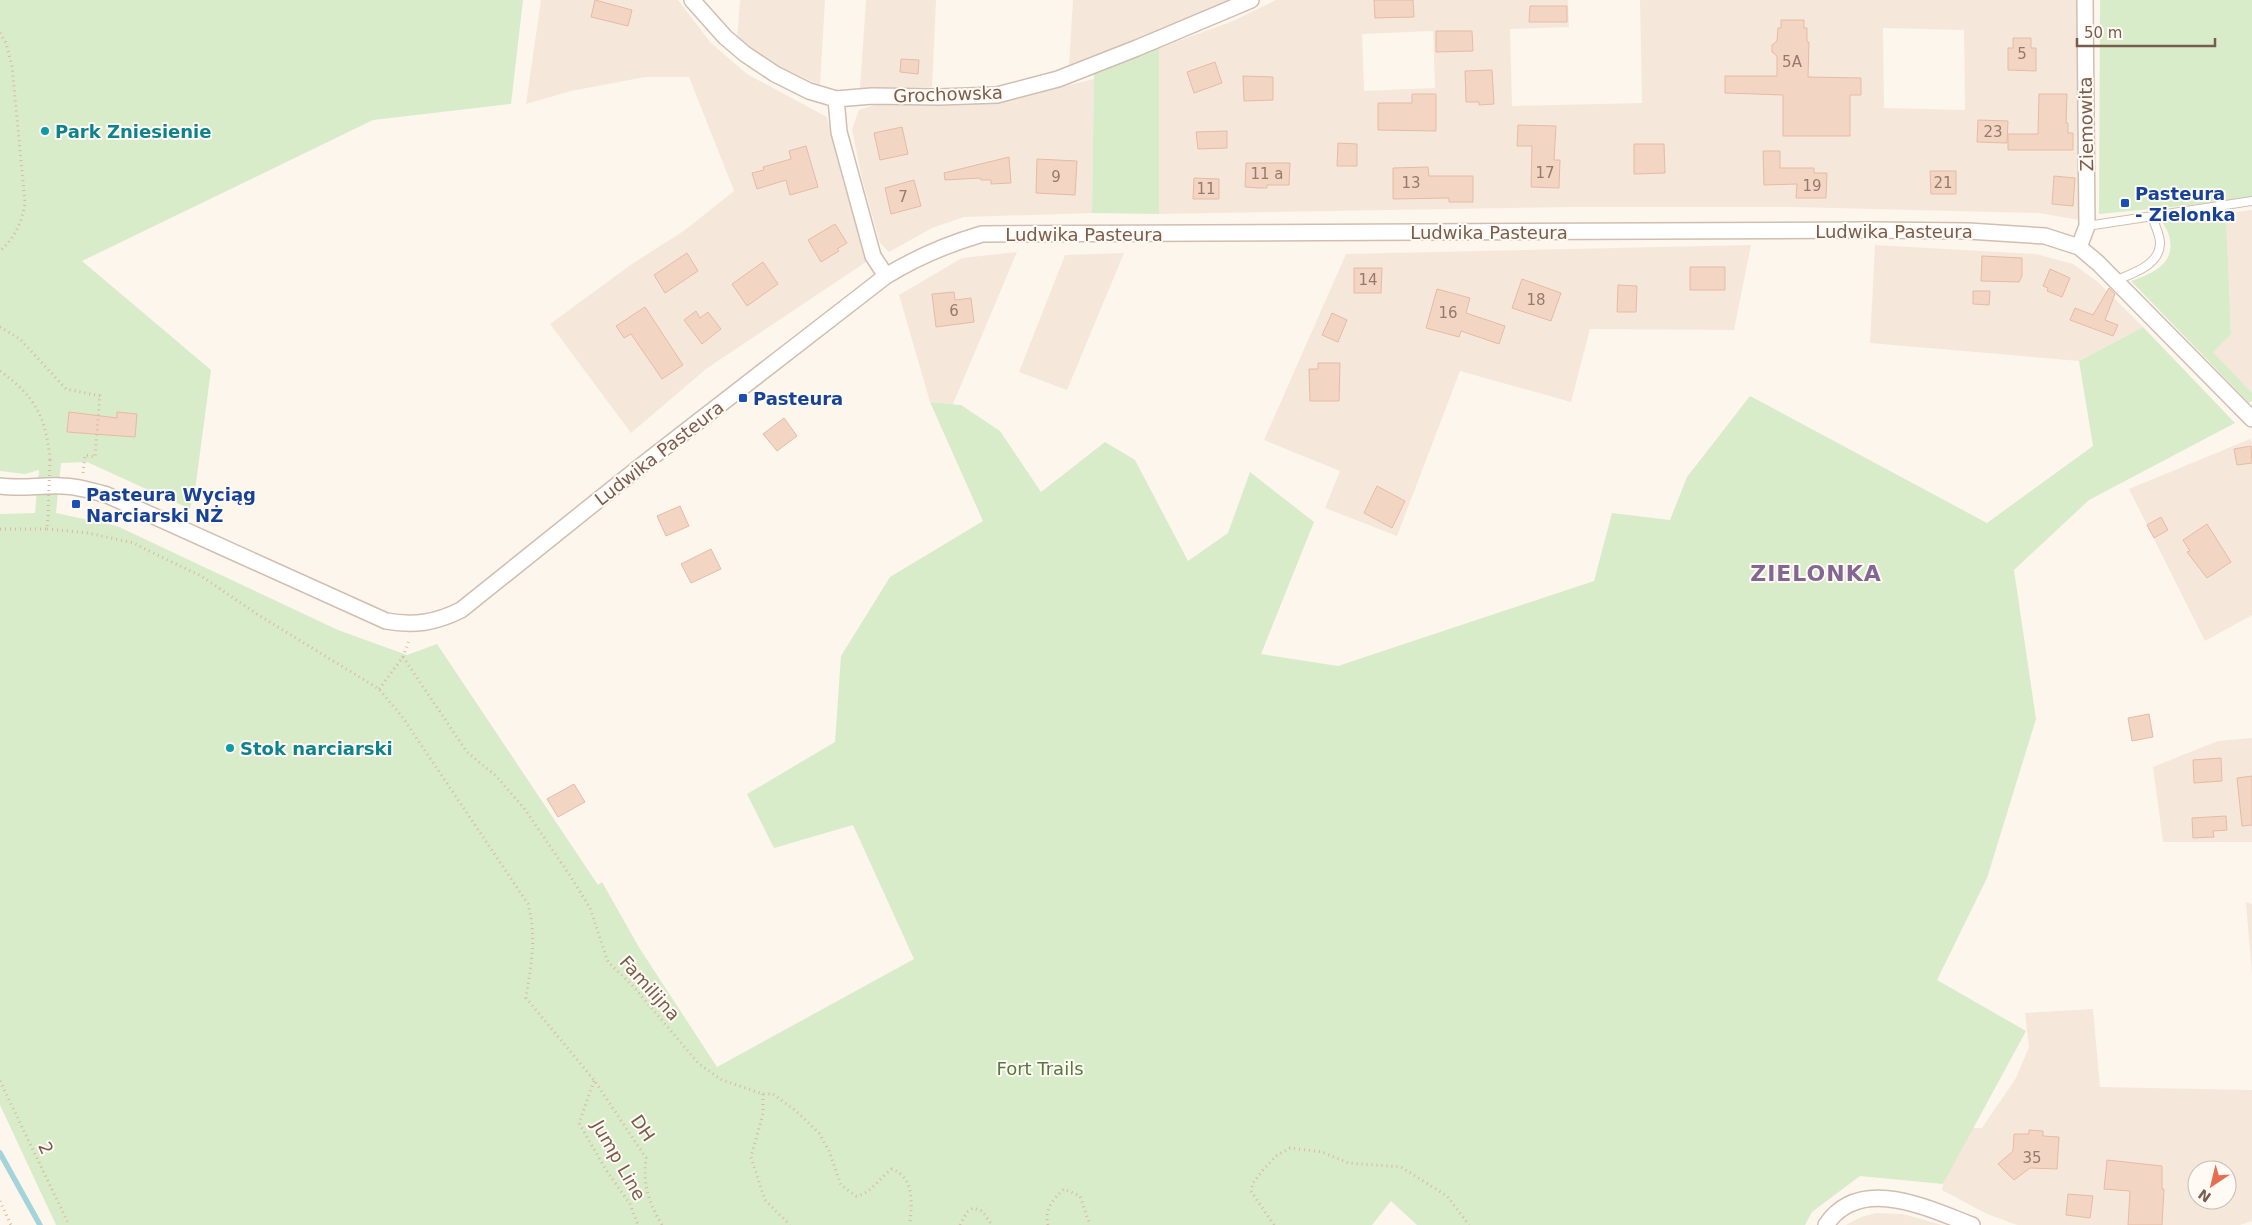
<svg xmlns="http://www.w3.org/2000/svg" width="2252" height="1225" font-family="'DejaVu Sans',sans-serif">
	<rect width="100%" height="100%" fill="#fdf6ec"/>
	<path fill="#f5e8da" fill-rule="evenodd" d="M541,0H678L711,43L747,74L827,117L866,262L706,369L631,433L550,324L632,264L685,230L734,191L689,77H645L571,91L526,104Z
		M740,0H825L820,85L762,59L737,40Z
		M866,0H936L932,87L860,88Z
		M1073,0H1234L1078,64L1069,66Z
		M1276,0H1576H1568L1569,27L1510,29L1512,106L1642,103L1640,0H2079V220L2039,213L1792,207H1570L1159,214V48L1233,21ZM1883,28L1964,30L1965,110L1884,108ZM1433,31L1435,88L1364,91L1362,34Z
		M1094,79L1092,213L964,217L932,228L889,252L880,243L862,179L852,129L859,110L875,105L943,106L1000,102Z
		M2252,210V393L2212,352L2231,334L2226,213Z
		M1751,245L1734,330L1590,329L1571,402L1460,371L1397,536L1325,508L1340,471L1264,440L1346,254Z
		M1875,245L2036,254L2073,264L2098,282L2143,327L2079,361L1870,343Z
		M1017,252L953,404L930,402L899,295L962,258Z
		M1124,253L1067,390L1019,372L1065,255Z
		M2250,439L2252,442V615L2205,641L2129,489Z
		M2252,738V842H2163L2153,767L2218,741Z
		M2246,902L2252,904V974Z
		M2093,1009L2100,1087L2252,1090V1221L2240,1225H2017L1987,1214L1942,1190L1958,1128H1982L2016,1078L2029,1047L2025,1013ZM2197,1170H2227V1200H2197Z
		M1876,1213L1903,1214L1942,1225H1846L1861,1217Z"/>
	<path fill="#d8ecc9" d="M0,0H523L511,104L373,120L82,261L211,370L196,483L190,509L87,462L61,463L56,513L117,526L338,630L407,655L437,644L598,885L602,882L640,949L717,1067L914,959L853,825L774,848L747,794L835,742L841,656L890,577L983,521L930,402L961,405L1000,431L1041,492L1105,442L1135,460L1188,561L1228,533L1250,472L1314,522L1261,654L1338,666L1594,581L1612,513L1670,520L1687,477L1750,396L1987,523L2093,446L2079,361L2143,327L2235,423L2089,500L2014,570L2036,719L1987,878L1937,980L2026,1031L1943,1184L1860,1176L1812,1212L1805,1225H1417L1391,1201L1372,1225H56L0,1105V514L35,513L39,470L25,474L0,471Z
		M2100,0H2252V199L2099,214Z
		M1159,48V214L1092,213L1094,73Z
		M2226,213L2231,334L2213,352L2252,393V401L2249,403L2131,281C2151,274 2177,264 2169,236C2168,230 2163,224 2160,219Z"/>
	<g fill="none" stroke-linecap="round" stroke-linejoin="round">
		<path stroke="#a5d3da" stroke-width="5.5" d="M0,1153L40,1225"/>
	</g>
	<path fill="#f3d5c3" stroke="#e6bba3" d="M595,0L632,10L628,26L591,17Z
		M1374,0H1413L1414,17L1375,18Z
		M1530,6H1567V22H1529Z
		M1781,20H1804V28H1807V42H1809L1808,77L1861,78V95H1850V136H1783V95L1725,93V76H1777V56L1772,52V45L1777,41L1778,28H1781Z
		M1436,31H1472L1473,51L1436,52Z
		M2013,38H2031V48H2036V71L2008,70V48H2013Z
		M901,59L919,60L918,74L900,72Z
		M1215,62L1222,83L1194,93L1187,72Z
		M1492,70L1494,104L1479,105V102H1466L1465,71Z
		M1243,76L1273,77V100L1244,101Z
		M1412,94H1436V131L1378,130V103H1412Z
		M2039,94H2067L2066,123H2068V133H2073V150H2008V134H2038Z
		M1978,120L2008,121L2007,143L1977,142Z
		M1518,125L1556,126L1554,160H1560L1559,188L1531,187L1532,146H1517Z
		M902,127L908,154L880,160L874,133Z
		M1227,131V148L1198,149L1196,132Z
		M1338,143L1357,144V166H1337Z
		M1634,144H1664L1665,173L1634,174Z
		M806,146L818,187L790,195L786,180L757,189L752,173L764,170L763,167L791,159L789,151Z
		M1763,151H1780V168H1814V173H1827L1826,198H1796L1797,184L1764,185Z
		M1009,157L1011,183L991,184V180H981L980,178L945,180L944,173Z
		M1037,159L1077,161L1075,195L1036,193Z
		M1246,163H1290L1289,185H1267V188H1259L1245,187Z
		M1428,167L1429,176H1473V202H1449V198L1393,199V168Z
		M1930,171H1956V194H1931Z
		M2054,176L2075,178L2073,206L2052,204Z
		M1194,178L1219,179V199H1193Z
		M914,180L921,206L891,214L885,188Z
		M835,224L847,243L837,249L839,251L821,262L808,240Z
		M687,253L698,271L665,293L654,275Z
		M1982,256L2022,258V276L2019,282L1981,281Z
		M763,262L778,284L747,306L732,284Z
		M1690,267H1725V290H1690Z
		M1354,268H1382L1381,293H1354Z
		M2050,269L2070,278L2062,297L2047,291L2048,288L2043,286Z
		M1522,279L1561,293L1551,321L1512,308Z
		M1618,285L1637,286L1636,312H1617Z
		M2109,288L2115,294L2105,320L2118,325L2113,336L2070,320L2075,308L2093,315Z
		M1437,289L1470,298L1466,313L1505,326L1499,344L1461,331L1459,337L1426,328Z
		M1973,291H1990L1989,305L1973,304Z
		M954,292L955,300L971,298L974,322L936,327L932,294Z
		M645,307L683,365L662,379L631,334L624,338L616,326Z
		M696,311L700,318L708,312L721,329L702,344L684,320Z
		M1332,313L1347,320L1338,342L1322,335Z
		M1318,363H1340L1339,401H1310L1309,369H1318Z
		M69,412L117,418V412L137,414L135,437L67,432Z
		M784,418L797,436L777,451L763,434Z
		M2251,446L2252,463L2237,465L2234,449Z
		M1377,486L1405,501L1392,528L1364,513Z
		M680,506L689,526L666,536L657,516Z
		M2161,517L2168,530L2154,538L2147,525Z
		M2207,524L2231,562L2207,578L2187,552L2190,551L2183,540Z
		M711,549L721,569L691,583L681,564Z
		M2149,714L2153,737L2132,741L2128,718Z
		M2221,758L2222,781L2194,783L2193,760Z
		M2252,776V825L2242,826L2237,778Z
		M574,784L585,802L558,817L547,799Z
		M2226,816L2227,830L2213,831L2214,837L2193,838L2192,818Z
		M2029,1130L2043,1131V1136L2059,1137L2057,1169L2030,1168L2014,1180L1998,1164L2013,1151L2014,1134H2029Z
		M2107,1160L2162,1166V1189H2164L2162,1225H2128L2130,1191L2104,1189Z
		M2068,1194L2093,1196L2090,1218L2066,1215Z"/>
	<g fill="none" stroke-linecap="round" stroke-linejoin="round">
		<g stroke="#d1beb0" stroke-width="10">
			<path id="service" d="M2087,226L2252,201
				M2117,280C2133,273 2160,265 2160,243C2160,234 2154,224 2152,216"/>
		</g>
		<g stroke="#d1beb0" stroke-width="18">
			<path id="minor" d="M692,0L725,37L745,54L775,74L809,91L836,99L872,96L939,97L997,95L1058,79L1137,48L1251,0
				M836,99L839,132L873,256L886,276
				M2079,247L2087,226L2085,0
				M0,486C21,489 41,485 62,486C77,486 93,491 107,495L386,621C414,626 435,623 461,610L642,465L886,276C917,257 948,244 982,234L1869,230L1968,231L2045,236L2079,247L2098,263L2252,419
				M1826,1225C1860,1174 1929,1209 1972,1225"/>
		</g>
		<path stroke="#d9b8a5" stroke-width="3" stroke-dasharray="1 4" stroke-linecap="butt" d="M0,33L6,43L12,66L25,203C22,222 15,238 0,251
			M0,327L20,339L66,389L100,396
			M0,371C35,396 46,417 50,460
			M83,473L85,455L95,457L100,394
			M0,529H47L48,516
			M47,529L88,533L134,543L145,549L201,576L260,616L379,689L403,718L528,904C537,938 531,963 526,998L594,1080L646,1158C643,1186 648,1201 662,1225
			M403,657L467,752L496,776L524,808L571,877L590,908L608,962L632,985L699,1064L722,1080L763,1094H773L796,1111L819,1133L829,1151L841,1185L856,1196C871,1194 880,1177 892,1169C916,1179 911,1203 910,1225
			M379,689L403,657L409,640
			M0,1081L69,1225
			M594,1081L579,1123L606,1170L630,1204L638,1225
			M763,1094V1114L751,1157L765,1200L790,1225
			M0,1201L11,1225
			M960,1225L967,1212L973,1208L982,1211L992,1225
			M1048,1225C1044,1210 1053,1199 1064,1189L1080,1196L1090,1225
			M1274,1225L1251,1191L1253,1183L1263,1170L1276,1156L1290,1148L1322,1152L1348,1163L1401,1167L1447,1196L1469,1225"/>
		<use href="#service" stroke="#fff" stroke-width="8"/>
		<use href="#minor" stroke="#fff" stroke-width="15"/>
		<path stroke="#d9b8a5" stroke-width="3" stroke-dasharray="1 4" stroke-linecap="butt" d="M48,516L50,460"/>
	</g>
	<g fill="#0f9aa8" stroke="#fffaf3" stroke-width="2">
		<circle cx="45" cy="131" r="5"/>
		<circle cx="230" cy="748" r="5"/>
	</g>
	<g fill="#1a4fb4" stroke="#fffaf3" stroke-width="2">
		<rect x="2120" y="198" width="10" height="10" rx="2.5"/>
		<rect x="738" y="393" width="10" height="10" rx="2.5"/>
		<rect x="71" y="499" width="10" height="10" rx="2.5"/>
	</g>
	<g text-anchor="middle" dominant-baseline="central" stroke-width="4" stroke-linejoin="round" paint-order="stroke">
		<g font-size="15" fill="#987a6a">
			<text x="2022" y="54">5</text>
			<text x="1792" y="62">5A</text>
			<text x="1993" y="132">23</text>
			<text x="1545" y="173">17</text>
			<text x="1267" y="174">11 a</text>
			<text x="1056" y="177">9</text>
			<text x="1411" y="183">13</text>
			<text x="1943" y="183">21</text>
			<text x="1812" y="186">19</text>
			<text x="1206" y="189">11</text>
			<text x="903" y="197">7</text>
			<text x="1368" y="280">14</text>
			<text x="1536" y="300">18</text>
			<text x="954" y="311">6</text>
			<text x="1448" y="313">16</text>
			<text x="2032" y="1158">35</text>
		</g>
		<g font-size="18" fill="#7a5c4d" stroke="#fffaf3">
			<text transform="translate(948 94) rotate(-2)">Grochowska</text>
			<text transform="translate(2086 124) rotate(-91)">Ziemowita</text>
			<text x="1894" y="231">Ludwika Pasteura</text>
			<text x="1489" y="232">Ludwika Pasteura</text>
			<text x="1084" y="234">Ludwika Pasteura</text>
			<text transform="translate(659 453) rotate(-38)">Ludwika Pasteura</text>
			<text transform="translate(650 988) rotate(48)">Familijna</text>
			<text transform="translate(643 1128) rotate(56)">DH</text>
			<text transform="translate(46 1148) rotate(65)">2</text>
			<text transform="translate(619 1160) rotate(60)">Jump Line</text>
		</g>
		<g font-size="18" font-weight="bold" fill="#0d838f" stroke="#fffaf3" text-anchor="start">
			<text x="55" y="131">Park Zniesienie</text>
			<text x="240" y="748">Stok narciarski</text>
		</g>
		<g font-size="18" font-weight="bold" fill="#164399" stroke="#fffaf3" text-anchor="start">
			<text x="2135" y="193">Pasteura<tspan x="2135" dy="21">- Zielonka</tspan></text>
			<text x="753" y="398">Pasteura</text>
			<text x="86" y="494">Pasteura Wyciąg<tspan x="86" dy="21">Narciarski NŻ</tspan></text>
		</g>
		<g font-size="18" fill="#537a41" stroke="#fffaf3">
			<text x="1040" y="1068">Fort Trails</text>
		</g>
		<g font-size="22" font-weight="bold" letter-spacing="1" fill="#846695" stroke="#fffaf3">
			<text x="1816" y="573">ZIELONKA</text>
		</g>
	</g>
	<g transform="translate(2212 1185) rotate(215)"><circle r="24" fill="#fffaf3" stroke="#cabbb1"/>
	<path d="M0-4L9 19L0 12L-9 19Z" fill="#e76f51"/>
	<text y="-8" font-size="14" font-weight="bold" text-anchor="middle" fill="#7a5c4d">N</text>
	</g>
	<path d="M2077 38v8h138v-8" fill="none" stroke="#7a5c4d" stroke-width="2.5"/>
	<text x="2084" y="38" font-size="15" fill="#7a5c4d" stroke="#fffaf3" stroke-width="4" paint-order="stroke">50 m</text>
</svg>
